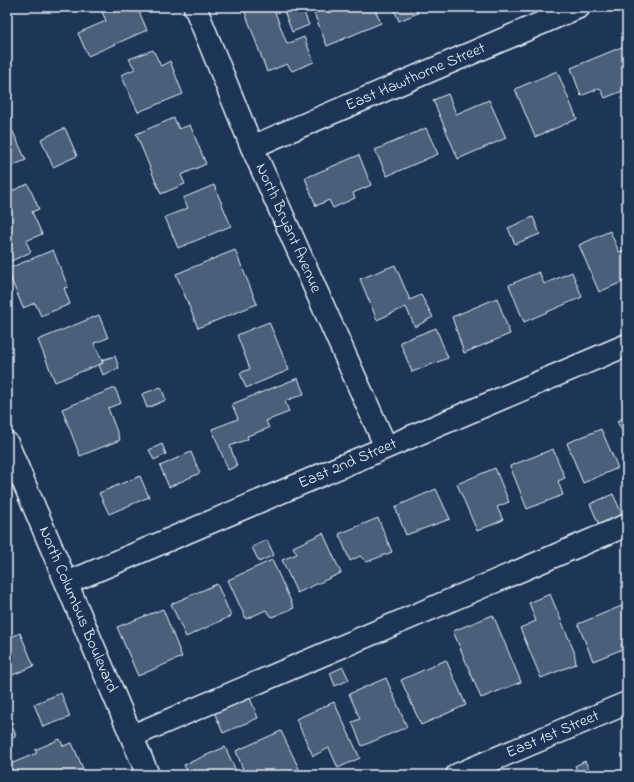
<svg xmlns="http://www.w3.org/2000/svg" width="634" height="782" font-family="'Indie Flower',sans-serif">
	<rect width="100%" height="100%" fill="#1d3557"/>
	<filter id="ink" filterUnits="userSpaceOnUse"><feTurbulence type="fractalNoise" baseFrequency=".025" numOctaves="2"/><feDisplacementMap in="SourceGraphic" scale="8" xChannelSelector="R" yChannelSelector="G"/><feConvolveMatrix kernelMatrix="1 2 1 2 8 2 1 2 1" color-interpolation-filters="sRGB"/></filter>
	<g filter="url(#ink)">
		<path fill="#495e7a" stroke="#e8f1f8" d="M100,7H137L147,30L88,56L78,33L106,21Z
			M258,7H273L287,44L304,37L314,62L292,71L287,64L267,72L245,12Z
			M295,7H302L309,25L292,32L284,11Z
			M316,7H374L381,23L327,46L312,8Z
			M393,7H415L418,13L399,21Z
			M624,46L627,53V89L605,98L600,88L581,96L571,68Z
			M153,50L161,66L170,61L183,94L138,112L121,75L135,69L129,59Z
			M557,71L577,119L535,137L515,89Z
			M448,94L456,114L489,100L506,138L458,159L433,100Z
			M174,118L179,129L190,125L206,164L181,175L185,184L161,194L136,134Z
			M7,121H8L26,160L7,168Z
			M65,128L77,156L53,167L41,139Z
			M426,128L438,154L387,176L375,150Z
			M359,155L371,185L353,193L355,198L333,208L329,200L316,206L305,178Z
			M28,184L39,209L32,212L42,234L26,241L31,252L7,263V193Z
			M214,185L231,226L178,248L165,217L188,208L183,198Z
			M533,217L540,234L515,244L508,228Z
			M610,231L619,252L627,249V280L599,292L579,245Z
			M53,250L68,287L64,288L70,304L41,316L35,303L23,308L7,269Z
			M235,250L257,304L198,328L176,274Z
			M395,265L410,300L421,295L433,317L415,327L406,307L377,320L360,279Z
			M539,272L544,284L572,272L582,297L524,322L509,285Z
			M497,298L510,334L464,353L452,317Z
			M99,315L108,338L94,343L103,363L55,382L38,340Z
			M269,322L289,370L246,388L240,373L250,369L237,335Z
			M436,328L448,358L412,372L400,342Z
			M115,356L119,368L103,375L99,365L103,363L102,360Z
			M298,378L304,394L285,401L289,412L266,421L269,428L247,436L248,439L230,446L237,466L228,470L212,429L238,419L232,404Z
			M161,387L166,400L147,408L142,394Z
			M115,388L121,403L108,408L120,440L80,456L62,409Z
			M627,416V441L617,421Z
			M601,429L618,468L583,483L567,443Z
			M162,444L166,454L154,460L149,450Z
			M553,449L565,478L558,481L563,495L527,509L510,466Z
			M191,452L200,473L169,487L160,466Z
			M495,468L509,502L497,507L503,520L477,531L457,484Z
			M140,476L149,497L109,514L99,493Z
			M436,489L450,519L406,535L395,507Z
			M613,494L623,516L600,527L590,504Z
			M378,518L392,552L367,562L360,556L350,561L339,534Z
			M323,533L341,573L297,593L282,560L297,554L293,547Z
			M267,540L274,555L259,562L252,547Z
			M272,560L294,608L272,617L266,610L246,619L228,580Z
			M217,584L231,616L186,637L171,604Z
			M550,594L574,651L576,664L541,678L520,628L536,621L529,603Z
			M624,605L627,613V641L621,644L623,649L593,661L578,624Z
			M163,609L182,657L138,676L117,627Z
			M493,615L521,682L481,698L453,631Z
			M20,633L34,666L8,677L7,639Z
			M446,660L466,705L421,725L401,680Z
			M343,667L349,680L335,686L330,673Z
			M386,678L407,727L362,746L352,722L360,719L349,694Z
			M61,693L70,717L43,727L34,704Z
			M248,693L258,718L223,733L212,707Z
			M334,702L360,758L338,768L329,748L313,756L296,719Z
			M7,712L16,736L7,739Z
			M281,731L302,775H245L236,751Z
			M60,739L63,746L72,743L84,771L73,775H12L8,765L37,753L35,750Z
			M225,747L238,775H189L184,765Z
			M585,761L592,775H579L575,766Z"/>
		<g fill="none" stroke-linecap="round" stroke-linejoin="round">
			<g stroke="#e8f1f8" stroke-width="25">
				<g id="minor">
					<path id="s1" d="M195,7L252,147L386,447"/>
					<path id="s2" d="M252,147L579,7"/>
					<path id="s3" d="M7,443L148,775"/>
					<path id="s4" d="M67,583L627,345"/>
					<path d="M132,736L627,525"/>
					<path id="s5" d="M457,775L627,703"/>
				</g>
			</g>
			<use href="#minor" stroke="#1d3557" stroke-width="22"/>
		</g>
	</g>
	<g text-anchor="middle" dominant-baseline="central" stroke-width="4" stroke-linejoin="round" paint-order="stroke">
		<g font-size="16" fill="#e8f1f8" stroke="#1d3557">
			<text stroke="none"><textPath href="#s2" startOffset="178">East Hawthorne Street</textPath></text>
			<text stroke="none"><textPath href="#s1" startOffset="240">North Bryant Avenue</textPath></text>
			<text stroke="none"><textPath href="#s4" startOffset="305">East 2nd Street</textPath></text>
			<text stroke="none"><textPath href="#s3" startOffset="181">North Columbus Boulevard</textPath></text>
			<text stroke="none"><textPath href="#s5" startOffset="104">East 1st Street</textPath></text>
		</g>
	</g>
	<rect width="634" height="782" fill="none" stroke="#1d3557" stroke-width="24"/>
	<rect x="12" y="12" width="610" height="758" fill="none" stroke="#e8f1f8" stroke-width="1.5" filter="url(#ink)"/>
</svg>
